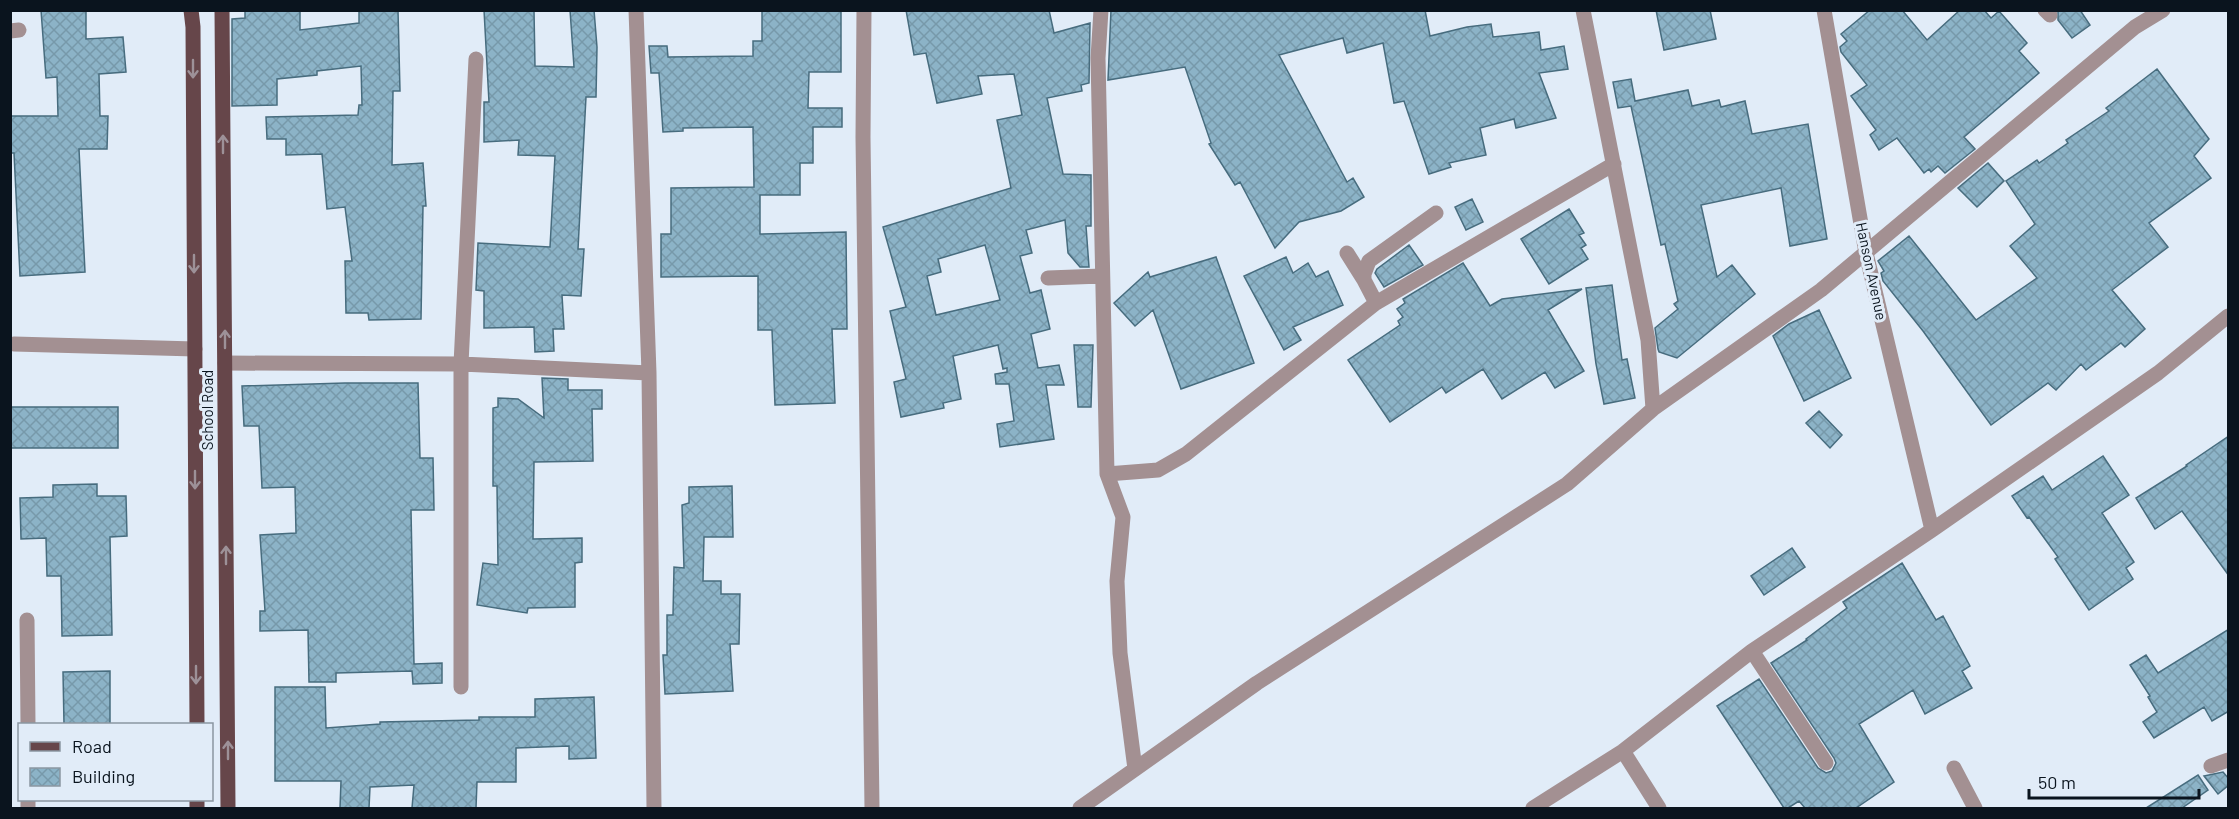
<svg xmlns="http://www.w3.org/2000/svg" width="2239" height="819" font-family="Barlow,sans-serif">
	<defs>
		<pattern id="building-cross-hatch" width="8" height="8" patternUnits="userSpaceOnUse" patternTransform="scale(1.5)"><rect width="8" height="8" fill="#8cb3c7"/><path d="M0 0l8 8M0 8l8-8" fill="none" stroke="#79a"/></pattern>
	</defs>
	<rect width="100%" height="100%" fill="#e1ecf8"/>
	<path fill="url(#building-cross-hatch)" stroke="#476c7e" stroke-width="1.5" fill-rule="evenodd" d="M41,10H86V39L123,37L126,72L99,74L100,116H108L107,149H79L85,272L20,276L14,153H10V116H58L57,77L46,78Z
		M245,10H300V30L359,23V10H398L400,91H393L392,165L423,163L426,206H423L421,319L369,320L368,313H346L345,261H352L345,207L327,209L322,154L286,155V139H267L266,117L358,115L359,105H362L361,66L317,71V75L277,79V105L232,106V19L245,18Z
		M484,10H534L535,66L574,67L570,10H594L597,47L596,97H586L578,249H584L581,296L562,295L564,329H553L554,351L535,352L534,327L484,328V291L476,290L478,243L550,247L555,156L518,155L519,140L484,142V102H489Z
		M762,10H841V72H809L808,108H842V127H813V163H800V195H760V234L846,232L847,329H832L835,403L775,405L772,330H758V276L661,277V234H671V188L754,187L753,127L683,128V131L663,132L659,73H651L649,46H667L668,57L753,56V41H762Z
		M906,10H1049L1054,33L1090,23L1089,83L1081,85L1082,91L1047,98L1063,174L1091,175V226H1086L1089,267H1080L1068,253L1065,220L1026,230L1032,253L1020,256L1030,293L1041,290L1050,329L1031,334L1038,368L1059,365L1064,385H1046L1054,439L1000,447L997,424L1014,421L1009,384H996L995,374L1007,372V368L1003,369L998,345L953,356L961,399L943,403L944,408L901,417L894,382L906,379L890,311L906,307L883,227L1011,188L997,120L1022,115L1014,74L978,76L982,94L937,103L926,53L914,55ZM985,245L1000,300L936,315L927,276L941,272L938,259Z
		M1111,10H1425L1430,36L1467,27L1491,24L1493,37L1539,32L1541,50L1564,46L1568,69L1539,73L1556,118L1516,128L1514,119L1480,128L1486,155L1449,163L1451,167L1429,174L1404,101L1394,103L1383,43L1347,53L1343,38L1279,55L1347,182L1353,178L1364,197L1341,211L1299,222L1275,248L1240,182L1235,185L1209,144L1211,143L1185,67L1108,80Z
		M1656,10H1710L1716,39L1664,50Z
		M1870,10H1902L1927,40L1960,10H1984L1991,18L1999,11L2027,43L2019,51L2039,73L1964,137L1975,149L1945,173L1938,166L1931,172L1929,169L1924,173L1897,138L1879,150L1870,135L1876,130L1851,96L1867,85L1841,52L1840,47L1847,41L1841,34Z
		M2058,10H2080L2090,25L2072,38L2058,20Z
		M2157,69L2209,139L2194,156L2211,178L2149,223L2168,247L2112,290L2145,329L2125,347L2121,343L2086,370L2081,364L2056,390L2048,383L1991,425L1923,331L1883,281L1881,273L1884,271L1878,261L1909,236L1976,320L2037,278L2010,246L2035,224L2006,181L2037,160L2039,163L2068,143L2066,140L2109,111L2106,108Z
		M1631,79L1635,101L1688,90L1692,106L1719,100L1721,107L1745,101L1752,134L1808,124L1827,239L1790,246L1781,188L1701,205L1717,277L1732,265L1755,294L1677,358L1659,352L1658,349L1655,328L1678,309L1674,304L1678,301L1665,244L1661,245L1631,106L1618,108L1613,82Z
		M1988,163L2004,181L1977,207L1958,188Z
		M1472,199L1483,222L1466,230L1455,207Z
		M1569,209L1584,233L1579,235L1586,245L1581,248L1588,259L1549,284L1521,239Z
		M1409,245L1423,265L1384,287L1375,273L1377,269Z
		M1216,257L1254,363L1181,389L1153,310L1135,326L1114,303L1148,272L1150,277Z
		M1286,257L1293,273L1308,263L1316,277L1328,271L1343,305L1293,327L1301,340L1284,350L1244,276Z
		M1463,263L1490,306L1502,299L1582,289L1548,310L1584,371L1555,388L1545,372L1502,399L1483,369L1446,393L1442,387L1390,422L1348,360L1400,325L1398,321L1403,317L1397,309L1405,303L1403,299Z
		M1612,285L1622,360L1627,359L1635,398L1604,404L1596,364L1586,288Z
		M1819,310L1851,378L1804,401L1773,336L1789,324Z
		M1074,345H1093L1091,407H1078Z
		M542,378L568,379V390H602V409H592L593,461L534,462L533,539L582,538V562L575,563V607L528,608L527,613L477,605L483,563L498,565L497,486H493V408L498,407V398L518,399L544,418Z
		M345,383H418L420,458H433L434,510H411L414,664L442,663V683L413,684L412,671L336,673V682H309L308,630L260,631V611H265L260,535L296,533L295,487L262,488L259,426H244L242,386Z
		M11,407H118V448H11Z
		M1819,411L1842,435L1830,448L1806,423Z
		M2229,436V576L2182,511L2155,529L2136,498L2187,466L2186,465Z
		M2103,456L2129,495L2102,513L2134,562L2126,568L2133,579L2089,610L2055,559L2058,557L2029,517L2027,518L2012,496L2043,476L2052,490Z
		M97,484V496H126L127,536L110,537L112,635L62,636L61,576H47L46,538L21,539L20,498L53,497V485Z
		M732,486L733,537H704L703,581H721V594H740L739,644H730L733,691L665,694L663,655H667V615H673L674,567L684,568L682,505L689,503V487Z
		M1792,548L1805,567L1764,595L1751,576Z
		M1902,563L1936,620L1943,616L1970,666L1962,671L1972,688L1925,714L1913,690L1859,724L1894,782L1856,808H1805L1799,801L1788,808H1784L1717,706L1759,679L1818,768L1826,773L1832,771L1836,763L1834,758L1771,663L1807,640L1806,639L1847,608L1843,602Z
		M2229,629V711L2212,721L2204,707L2154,738L2143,722L2157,712L2148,697L2150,696L2130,665L2146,655L2158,673Z
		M110,671V724H64L63,672Z
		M275,687H325L326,728L380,724V722L479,720V717H535V699L594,697L596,758L569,759V746L516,748V782H477L476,808H412L414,785L370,787L369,808H340L341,781H275Z
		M2223,772L2229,779V785L2218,794L2204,776Z
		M2198,775L2208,790L2182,808H2146Z"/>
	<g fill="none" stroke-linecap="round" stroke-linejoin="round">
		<path stroke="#a39092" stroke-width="15" d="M636,10L649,373L654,808
			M864,10L863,137L872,808
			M1101,10L1098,58L1107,474L1123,517L1117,581L1120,653L1135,769
			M1583,10L1648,340L1653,409
			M1824,10L1866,253L1932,530
			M2045,10L2050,15
			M10,31L19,30
			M1347,253L1364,280
			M1048,278L1102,276
			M1376,303L1364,280V274L1369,261L1436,213
			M14,344L195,349
			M225,363L461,364L649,373
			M1107,474L1158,470L1186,454L1376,303L1614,164
			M27,620L28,724
			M1752,651L1826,763
			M461,687V364L476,59
			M1623,751L1659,808
			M2211,766L2228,760
			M1954,768L1975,808
			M28,800V808
			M1080,808L1257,683L1567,484L1653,409L1821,290L2135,27L2163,10
			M1533,808L1623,751L1752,651L1932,530L2158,373L2228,316"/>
		<path stroke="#66464a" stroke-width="15" d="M191,10L193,27L197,724
			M222,10L228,808
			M197,800V808"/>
	</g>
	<defs><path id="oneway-shaft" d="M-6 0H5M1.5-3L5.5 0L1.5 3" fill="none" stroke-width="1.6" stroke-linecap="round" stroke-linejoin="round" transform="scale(1.5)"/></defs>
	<g stroke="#9d9198">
		<use href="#oneway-shaft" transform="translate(193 69) rotate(90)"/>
		<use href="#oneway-shaft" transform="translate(223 144) rotate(-90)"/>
		<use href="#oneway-shaft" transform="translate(194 264) rotate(90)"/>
		<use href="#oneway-shaft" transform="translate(225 339) rotate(-90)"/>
		<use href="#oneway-shaft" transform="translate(195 480) rotate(90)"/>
		<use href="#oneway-shaft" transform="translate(226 555) rotate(-90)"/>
		<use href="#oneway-shaft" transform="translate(196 675) rotate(90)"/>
		<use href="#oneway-shaft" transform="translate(228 750) rotate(-90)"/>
	</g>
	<g text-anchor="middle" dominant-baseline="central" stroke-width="6" stroke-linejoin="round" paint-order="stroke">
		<g font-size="15" fill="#0a141e" stroke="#e1ecf8">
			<text transform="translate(1872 271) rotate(78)">Hanson Avenue</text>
			<text transform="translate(207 410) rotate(-90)">School Road</text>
		</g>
	</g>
	<rect width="2239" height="819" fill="none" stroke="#0a141e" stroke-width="24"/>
	<rect x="18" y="723" width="195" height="78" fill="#e1ecf8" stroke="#8b96a1" stroke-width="1.5"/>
	<rect x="30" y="742" width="30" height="9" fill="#66464a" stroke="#8b96a1" stroke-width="1.5"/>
	<text x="72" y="753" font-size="18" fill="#0a141e">Road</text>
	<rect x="30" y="768" width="30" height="18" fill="url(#building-cross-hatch)" stroke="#8b96a1" stroke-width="1.5"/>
	<text x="72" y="783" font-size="18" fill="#0a141e">Building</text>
	<path d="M2029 789v9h170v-9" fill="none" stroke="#0a141e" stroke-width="3"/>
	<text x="2038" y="789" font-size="18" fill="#0a141e" stroke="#e1ecf8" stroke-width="4.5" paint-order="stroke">50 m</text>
</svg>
